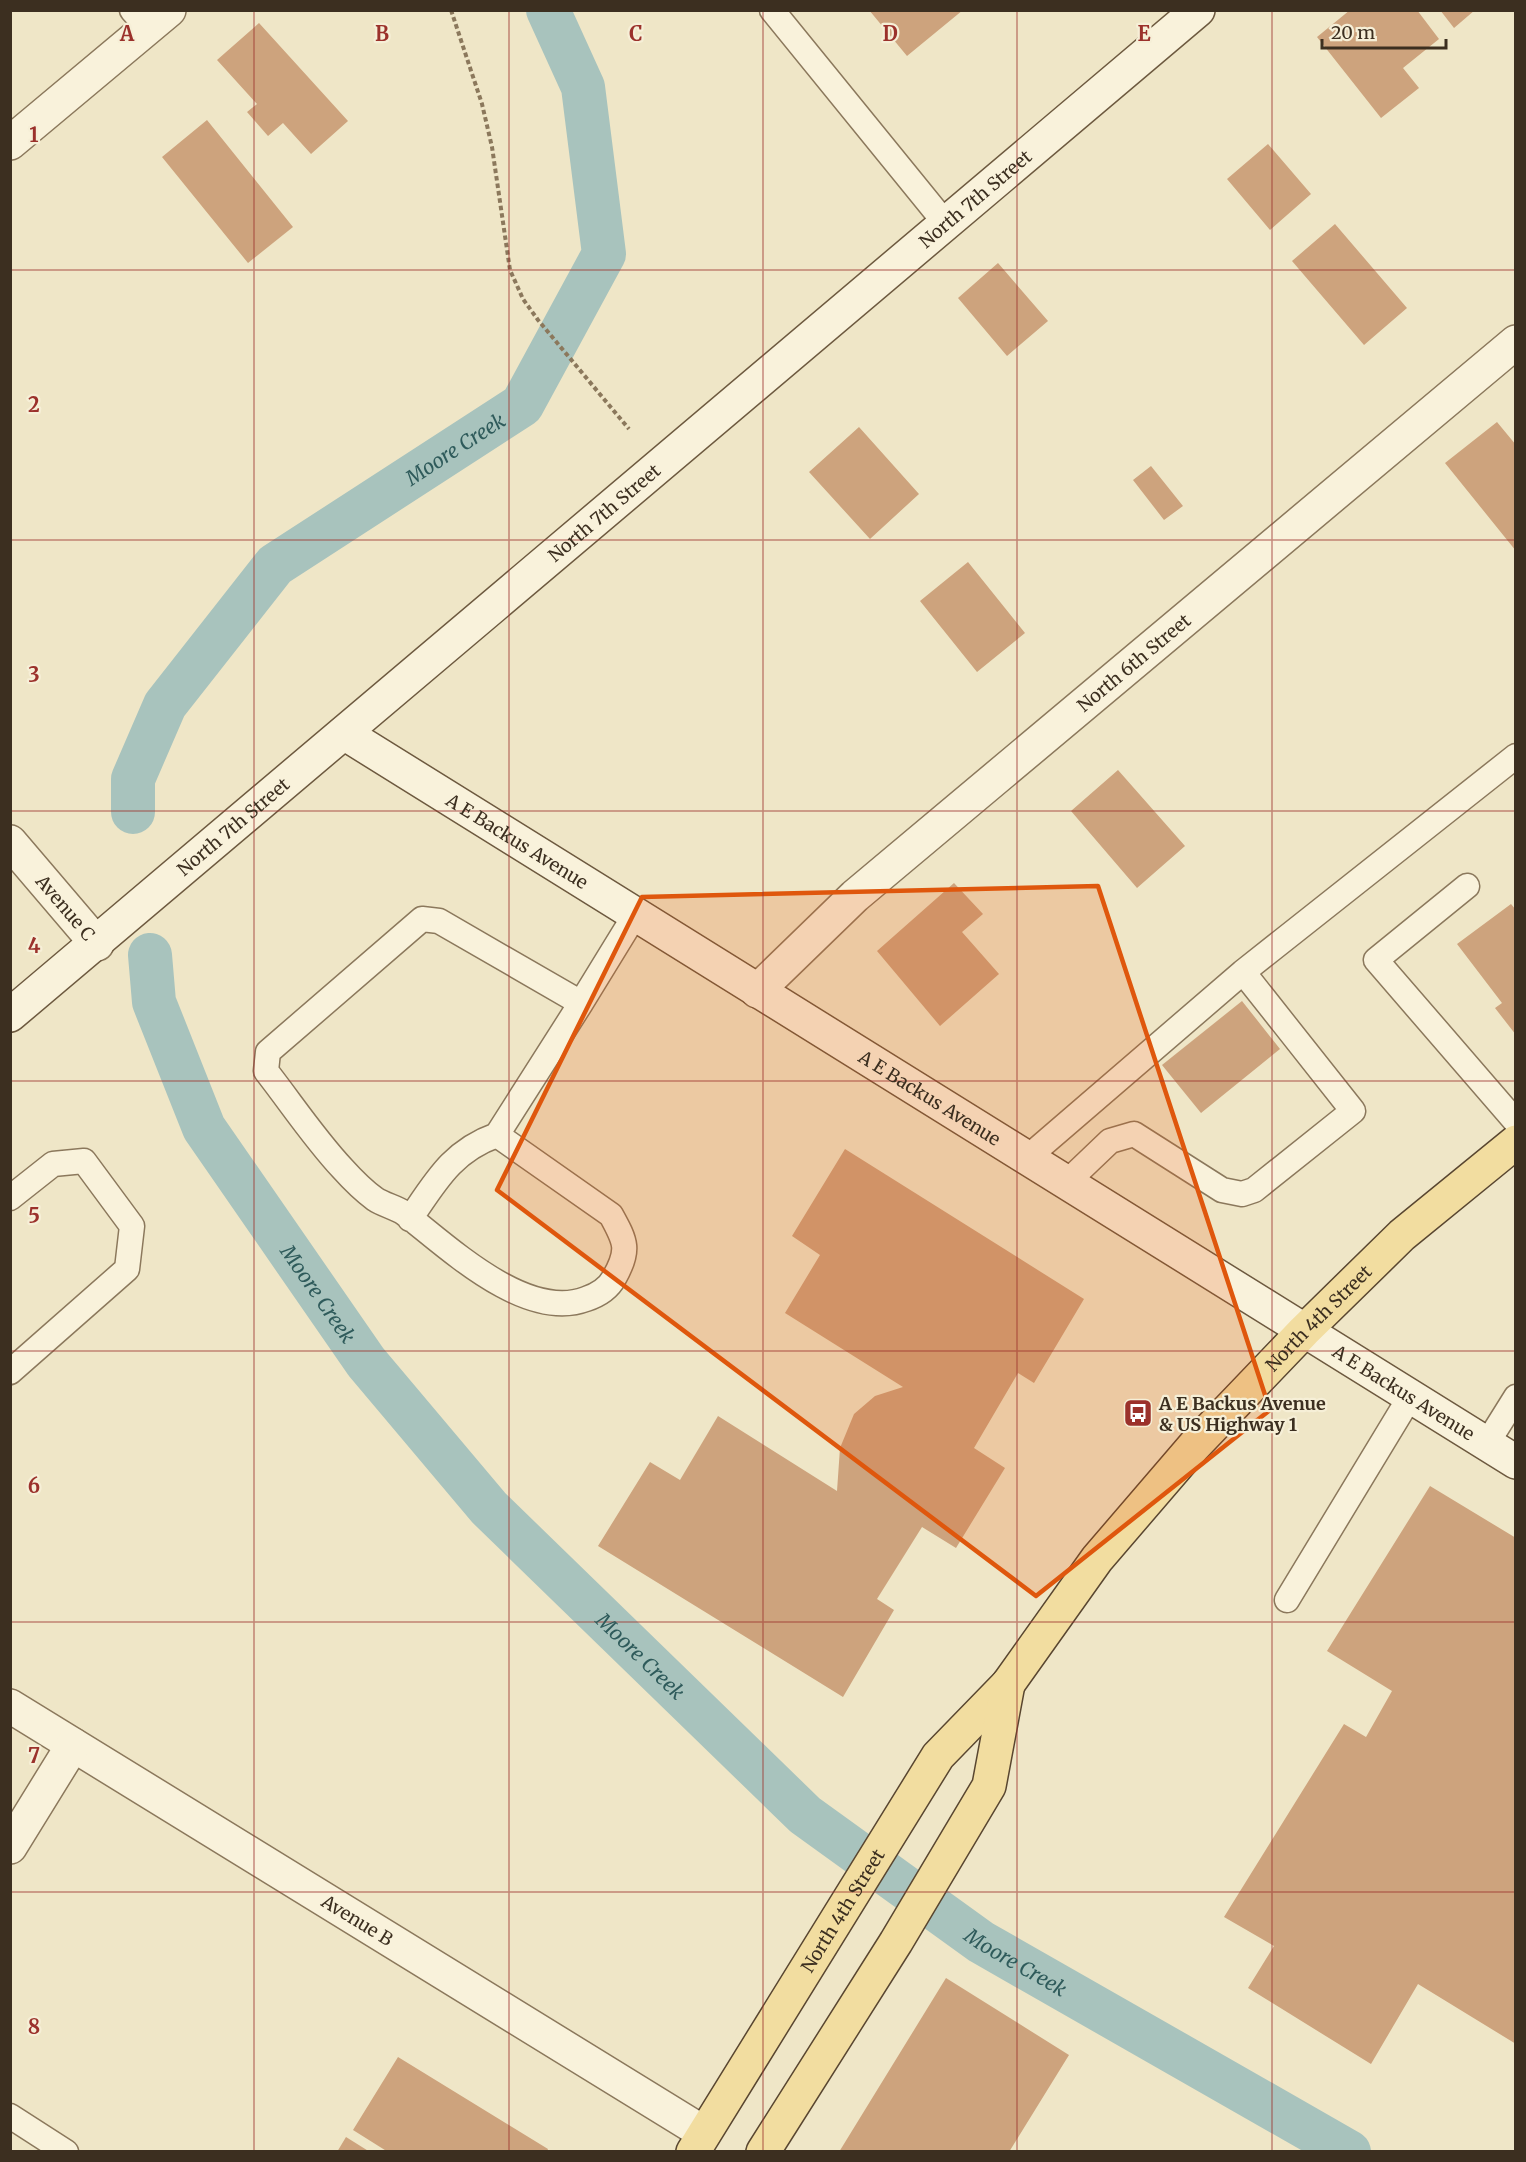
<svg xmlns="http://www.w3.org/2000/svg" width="1526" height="2162" font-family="Merriweather,serif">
	<rect width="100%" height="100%" fill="#efe6c7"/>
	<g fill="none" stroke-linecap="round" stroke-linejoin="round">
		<g stroke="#a8c3bd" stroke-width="44">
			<path id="s1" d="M133,812V779L165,705L275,565L522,405L604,254L583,87L548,10"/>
			<path id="s2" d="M150,955L154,1002L204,1128L366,1362L489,1508L805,1815L981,1942L1349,2152"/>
		</g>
	</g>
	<path fill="#cda37d" d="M869,10H963L907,56Z
		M1350,10H1417L1439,39L1403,68L1419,88L1381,118L1317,37Z
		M1440,10H1475L1454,28Z
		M259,23L348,121L311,154L283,123L268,136L247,112L257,104L217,60Z
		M207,120L293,227L248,263L162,157Z
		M1268,144L1311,194L1270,230L1227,179Z
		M1335,224L1407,308L1364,345L1292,261Z
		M998,263L1048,321L1007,356L958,298Z
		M1497,422L1516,445V551L1445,463Z
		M859,427L919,494L870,539L809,472Z
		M1151,466L1183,506L1164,520L1133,480Z
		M968,562L1025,633L977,672L920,601Z
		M1118,770L1185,846L1137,888L1071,811Z
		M954,883L983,914L962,932L999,974L940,1026L877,951Z
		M1511,904L1516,910V1035L1495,1008L1502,1003L1457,944Z
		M1242,1001L1280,1049L1201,1113L1162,1065Z
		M845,1149L1084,1299L1034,1383L1018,1373L974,1448L1005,1468L956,1548L922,1527L877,1599L894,1610L843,1697L598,1546L650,1462L680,1480L718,1416L837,1491L840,1448L854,1414L875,1396L903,1387L785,1313L820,1255L792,1236Z
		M1430,1486L1516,1538V2044L1418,1984L1371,2064L1248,1988L1274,1946L1224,1917L1344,1724L1366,1737L1392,1691L1327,1651Z
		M946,1978L1069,2055L1009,2152H839Z
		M398,2057L548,2149L547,2152H388L353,2130Z
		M346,2137L370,2152H337Z"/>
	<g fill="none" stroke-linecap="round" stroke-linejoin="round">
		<g stroke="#8b785c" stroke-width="27">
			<path id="lane" d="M132,10L148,28
				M772,10L946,224
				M1467,886L1376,960L1516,1122
				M497,1135L581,1003
				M1027,1158L1243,972L1516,756
				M1066,1183L1110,1141L1134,1134L1222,1190L1242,1194L1254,1190L1353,1111L1243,972
				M10,1198L53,1164L84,1161L132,1226L127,1269L10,1372
				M410,1219C436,1181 452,1151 497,1135L611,1215C626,1242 630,1250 614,1278C608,1289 598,1295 586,1299C526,1322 448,1247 404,1213C395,1207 384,1205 375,1199C364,1191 351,1178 342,1168C314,1138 291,1103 266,1071L268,1052L422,919L439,921L581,1003L635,915
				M1486,1445L1516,1397
				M1287,1600L1410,1397
				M10,2116L66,2152"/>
		</g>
		<g stroke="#8b785c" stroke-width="36">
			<g id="street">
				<path d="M10,143L169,10"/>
				<path id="s3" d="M10,842L97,944"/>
				<path id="s4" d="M757,991L855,896L1516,342"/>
				<path id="s5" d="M10,1706L704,2133"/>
				<path d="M10,1847L73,1745"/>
			</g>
		</g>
		<g stroke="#6d593f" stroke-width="36">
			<g id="secondary">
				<path id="s6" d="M344,733L1516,1462"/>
				<path id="s7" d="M10,1015L1198,10"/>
			</g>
		</g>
		<g stroke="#594630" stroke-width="36">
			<g id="primary">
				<path id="s8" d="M693,2152L938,1756L1008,1684L1097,1559L1194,1446L1304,1331L1402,1235L1516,1142"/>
				<path d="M763,2152L896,1942L989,1786L1008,1684"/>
			</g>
		</g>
		<path stroke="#8b785c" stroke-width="4" stroke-dasharray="4.5 3" stroke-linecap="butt" d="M451,10L482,104L492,147L510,270L523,299L538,320L629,429"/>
		<use href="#lane" stroke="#f9f2db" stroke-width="24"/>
		<use href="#street" stroke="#f9f2db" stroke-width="33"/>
		<use href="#secondary" stroke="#f9f2db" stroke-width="33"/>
		<use href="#primary" stroke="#f2dda0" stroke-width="33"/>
	</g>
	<path fill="#df570d" fill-opacity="0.2" stroke="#df570d" stroke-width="4.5" stroke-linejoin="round" d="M1098,886L1270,1410L1036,1596L497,1190L642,897Z"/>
	<path fill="none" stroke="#9b312b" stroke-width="1.5" stroke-opacity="0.55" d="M254,10V2152M509,10V2152M763,10V2152M1017,10V2152M1272,10V2152M10,270H1516M10,540H1516M10,811H1516M10,1081H1516M10,1351H1516M10,1622H1516M10,1892H1516"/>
	<defs>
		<g id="bus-square" transform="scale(1.5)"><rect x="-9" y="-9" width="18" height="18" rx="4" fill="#9b312b" stroke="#f6efd7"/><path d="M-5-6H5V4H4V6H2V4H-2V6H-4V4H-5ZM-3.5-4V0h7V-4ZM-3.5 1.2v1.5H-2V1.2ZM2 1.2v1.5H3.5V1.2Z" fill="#fff"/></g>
	</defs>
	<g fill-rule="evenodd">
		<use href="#bus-square" x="1138" y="1413"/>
	</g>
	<g text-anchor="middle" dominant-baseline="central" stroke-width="4.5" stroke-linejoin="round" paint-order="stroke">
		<g font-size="18" fill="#3c2f20" stroke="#f6efd7">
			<text stroke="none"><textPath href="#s7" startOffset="1264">North 7th Street</textPath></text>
			<text stroke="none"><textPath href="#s7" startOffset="778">North 7th Street</textPath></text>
			<text stroke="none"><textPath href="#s4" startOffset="500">North 6th Street</textPath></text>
			<text stroke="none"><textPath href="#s7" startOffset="292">North 7th Street</textPath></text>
			<text stroke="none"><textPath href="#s6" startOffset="204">A E Backus Avenue</textPath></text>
			<text stroke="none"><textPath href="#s3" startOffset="86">Avenue C</textPath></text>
			<text stroke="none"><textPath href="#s6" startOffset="690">A E Backus Avenue</textPath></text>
			<text stroke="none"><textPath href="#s8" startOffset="1047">North 4th Street</textPath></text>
			<text stroke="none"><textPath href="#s6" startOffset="1248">A E Backus Avenue</textPath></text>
			<text stroke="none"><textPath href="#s8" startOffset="284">North 4th Street</textPath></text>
			<text stroke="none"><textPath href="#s5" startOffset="408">Avenue B</textPath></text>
		</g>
		<g font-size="18" font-weight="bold" fill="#3c2f20" stroke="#f6efd7" text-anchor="start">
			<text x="1159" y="1403">A E Backus Avenue<tspan x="1159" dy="21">&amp; US Highway 1</tspan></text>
		</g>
		<g font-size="20" font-style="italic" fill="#2f5b5b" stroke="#f6efd7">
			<text stroke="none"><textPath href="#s1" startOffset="506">Moore Creek</textPath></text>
			<text stroke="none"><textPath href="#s2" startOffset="384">Moore Creek</textPath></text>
			<text stroke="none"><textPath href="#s2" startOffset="870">Moore Creek</textPath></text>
			<text stroke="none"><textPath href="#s2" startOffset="1356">Moore Creek</textPath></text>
		</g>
	</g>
	<g font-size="20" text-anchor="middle" font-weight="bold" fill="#9b312b" stroke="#f6efd7" stroke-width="4.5" stroke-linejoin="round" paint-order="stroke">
		<text x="127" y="41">A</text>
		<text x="382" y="41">B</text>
		<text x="636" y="41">C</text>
		<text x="890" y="41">D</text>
		<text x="1144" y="41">E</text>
		<text x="34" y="142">1</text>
		<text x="34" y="412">2</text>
		<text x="34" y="682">3</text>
		<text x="34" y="953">4</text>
		<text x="34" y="1223">5</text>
		<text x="34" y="1493">6</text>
		<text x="34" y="1763">7</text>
		<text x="34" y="2034">8</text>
	</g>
	<rect width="1526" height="2162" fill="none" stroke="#3c2f20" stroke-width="24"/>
	<path d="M1322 39v9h124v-9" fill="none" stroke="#3c2f20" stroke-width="3"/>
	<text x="1331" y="39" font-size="18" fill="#3c2f20" stroke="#f6efd7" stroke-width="4.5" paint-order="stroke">20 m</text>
</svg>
